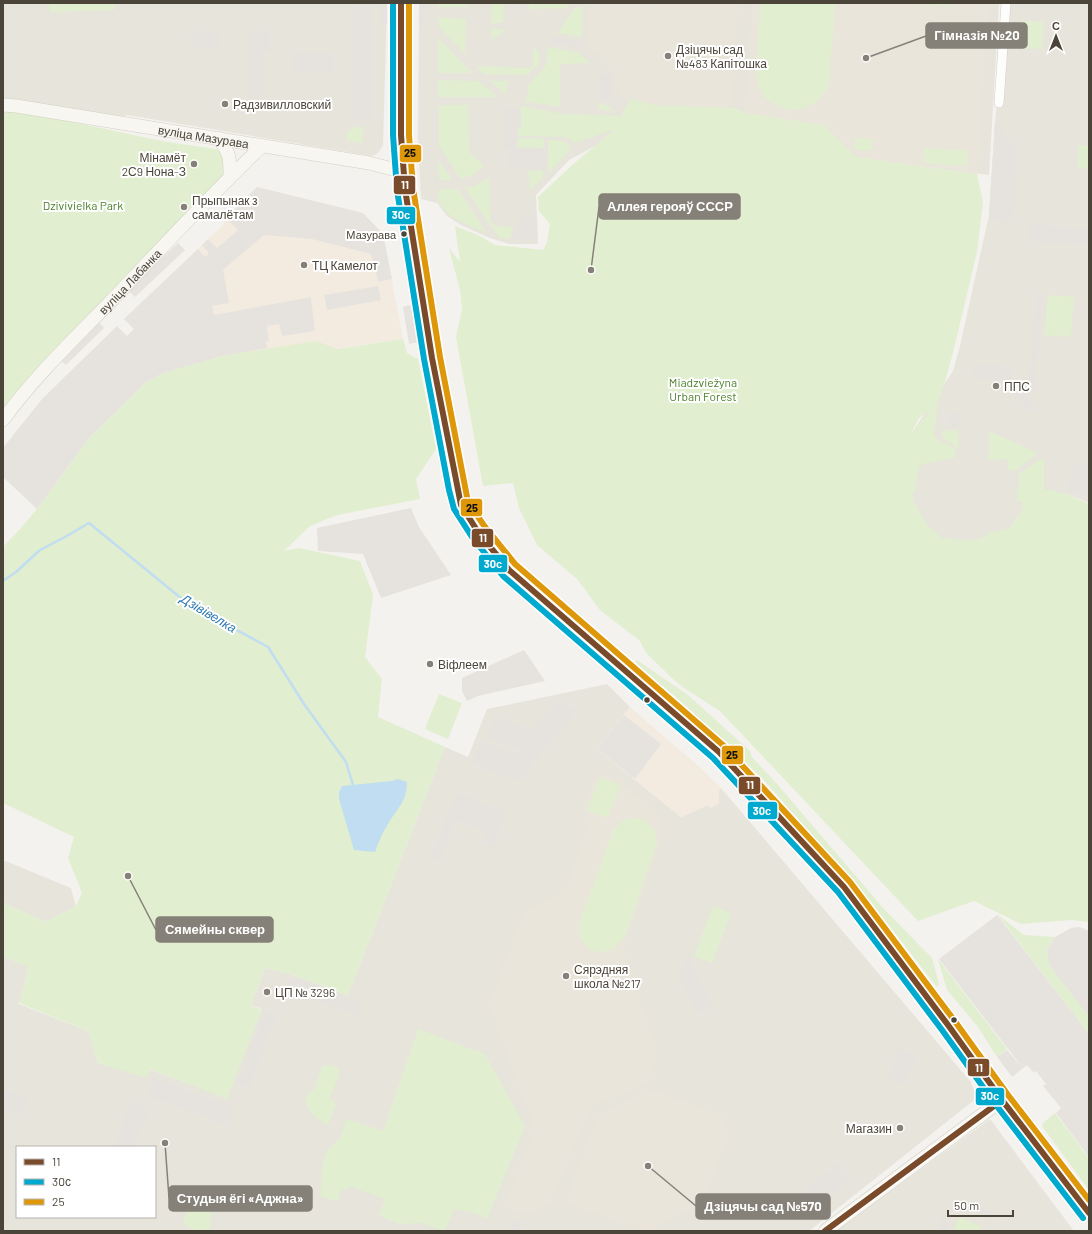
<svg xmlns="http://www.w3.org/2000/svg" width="1092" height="1234" font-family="Barlow,sans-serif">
	<rect width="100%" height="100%" fill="#f4f2ee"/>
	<path fill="#e7e4dc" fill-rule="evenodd" d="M3,3H387L383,146L377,154L371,156L366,155L127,115L108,121L3,105Z
		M419,3H999L989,175L855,157L824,125L745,113L733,108L651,116L569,160L536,195L538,244H509L490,238L461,225L447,216L437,203L421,199L418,139Z
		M1008,3H1089V503L1064,493H1057L1056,491L1046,593L913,534L907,440L953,371L960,346L989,215L995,122Z
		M607,684L630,707L597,749L681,817L708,805L718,804L719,791L721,788L970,1081L976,1095L973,1101L809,1231H3V957L29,966L19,1004L88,1031L98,1063L146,1077L149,1069L227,1098L262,1009L251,1005L265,968L287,973L348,995L445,747L468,757L487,709ZM17,1147H155V1217H17Z
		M3,860L71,888L76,906L46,922L3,903Z
		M990,1119L1074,1231H836Z"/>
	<path fill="#f3ebdf" d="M257,187L363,213L383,234L403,339L163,373L130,333L134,329L124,319L202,245L222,226L226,218Z
		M630,707L694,762L721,788L719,791V804L710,808L708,805L681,817L597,749Z"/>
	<path fill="#eae5da" d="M646,3H738L733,108L653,105L618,96L616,69L586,43L587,7H645Z
		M752,3H988L979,126L977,174L855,157L824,125L745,113Z
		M598,772L617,779L662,818L657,854L623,947L658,1055L647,1083L590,1107L550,1203L524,1215L504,1207L535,1129L489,1005L524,912L565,892L586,831L584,805Z
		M652,1090L722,1115L729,1133L705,1199L651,1231H644L565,1202L598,1115Z"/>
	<path fill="#e1eecf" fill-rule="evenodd" d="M49,3H114V10L50,12Z
		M438,3H467V7H438Z
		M492,3H504L503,23H491Z
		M529,3H569L567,8L529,9Z
		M760,3H835C834,20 833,38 831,55C831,66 831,79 827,89C822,98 814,105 804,108C797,110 789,111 783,108C765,102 759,92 756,75Z
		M912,3H949V6L912,4Z
		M576,7H583L582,37L557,33Z
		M439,18L466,19L465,54L439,27Z
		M1022,21L1044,22L1042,49L1020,48Z
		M491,29H504L503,33L491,40Z
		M438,38L472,73H438Z
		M533,45L540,55L539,64L527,75L484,74L476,66L530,68L533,65Z
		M548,47L579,53L590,63L560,64V107L525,101L528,93V86L546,65Z
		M438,80L479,81L497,97H438Z
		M490,81H510L507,85L506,95Z
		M630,99L653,105L733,108L745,113L824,125L856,157L977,174L983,202L977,252L953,353L945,382L936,407L937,409L934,434C935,436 937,438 938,440C945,445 951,443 956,452L954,458L922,464C916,473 916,483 915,493H912L913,502L917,507L922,516L930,528L942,538L970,541L980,539L991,532L1009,529L1022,511L1023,502L1017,501V490L1020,483L1018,475L1042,458L1044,460V490H1056L1057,493H1064L1089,504V922L1072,920L1021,924L974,901L918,921L720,711L684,688L672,678L646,653L640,641L600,610L577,579L537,545L519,508L513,483L483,486L456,337L462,309L460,290L449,248L460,262L455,226L478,235L495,245L543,250L547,242L550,224L539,211L538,197L571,166L615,129L574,143L566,137L518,136V128H521V106L563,114L621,116ZM932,409L922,420L910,435L919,418Z
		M599,103L608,106L614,111L599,110Z
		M439,105H468L469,152L484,166L471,176L460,179L439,145Z
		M3,111C49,115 93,127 138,136C167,143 198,146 228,151L234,155L236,165C156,244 77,324 3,409Z
		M355,127H363V143L347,141V132Z
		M518,138L544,139V148L517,147Z
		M855,138L873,139L872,151L854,150Z
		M548,140L562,141L567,142L570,151L548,173Z
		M1079,145L1089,146V168L1077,167Z
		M924,148L968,151L967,166L923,163Z
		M438,159L452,180H439Z
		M527,171H543V178L530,190V181Z
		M489,178L490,220L495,226L513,227L510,239L499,238L465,188L475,186Z
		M439,189H457L487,233C470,226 432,214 439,189Z
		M1048,295L1074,297L1071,337L1044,335Z
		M403,339L407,353L418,359L436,449L416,479L420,499L337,515L310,526L284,551L299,548L360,561L373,595L365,657L382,679L378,717L445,747L348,995L287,973L265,968L251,1005L262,1010L227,1099L150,1069L146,1078L98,1063L88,1031L19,1003L29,967L3,957V903L46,922L76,906L82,893L68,858L74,837L3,803V547L21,528L37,509L89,438L146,382L163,373L222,356L316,341L337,349Z
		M958,430L959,451L950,442L943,439L942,431Z
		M989,431L1038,453L1016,470H1008V459L989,460Z
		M637,660L688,695L750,751L752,757L777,784L884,909L932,958L939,984L937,987L867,897L763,779L686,706L635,662Z
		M439,694L462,703L448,739L425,729Z
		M600,777L621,785L607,818L587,810Z
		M638,818C654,824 655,829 657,845L625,936L614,949L601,953L588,948L580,938V921L613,830L624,820Z
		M713,906L731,913L712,963L694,956Z
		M997,914L1024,935L1055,937L1047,950L1049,958L1087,1013L1089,1012V1034Z
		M938,959L1007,1049L997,1057L978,1027L947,990Z
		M418,1029L485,1054L525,1126L487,1219L472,1212L454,1209L445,1231L422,1223L400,1224L379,1216L385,1199L350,1186L348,1190L342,1188L337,1202L320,1196L323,1162L328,1149L339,1140L347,1119L383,1131Z
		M332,1065L339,1069V1077L329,1099L337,1103L328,1125C316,1118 305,1112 306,1096L315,1088L322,1066Z
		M1055,1113L1089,1158V1190L1042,1126L1044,1122Z
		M203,1202L211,1214L210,1229C197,1233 194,1230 183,1223L190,1203Z
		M959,1217L981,1226L978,1231H954Z"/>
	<path fill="#e6e3df" d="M351,3H373L372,119H351Z
		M381,3H387V24H381Z
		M420,3H426L425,27L419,29Z
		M509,3H526V9H509Z
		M190,31H219V47H191Z
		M248,31H270V51H263L264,97H249Z
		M552,37L583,42L582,48L551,43Z
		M293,54H334V72L293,71Z
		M599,74H612V101H600Z
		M504,109H520V128H516V149H546V169H509L510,149H504Z
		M995,122L1018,149L1014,217L1002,224L989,215Z
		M257,187L363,213L383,234L392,279L378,282L371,254L312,239L264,235L223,270L229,303L212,306L214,315L311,297L315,331L282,336L279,324L267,326L269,341H266L267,348L222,356L163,373L146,382L89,438L37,509L3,477V448L42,399L117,326L127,336L134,329L124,319L198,249L205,257L209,253L202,245L208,239L217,248L238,230L226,218Z
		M521,217H537L538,239L512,240Z
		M1029,224L1089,229V245L1028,241Z
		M178,243L185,250L135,297L128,290Z
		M378,286L381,300L327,310L324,295Z
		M1036,293H1043L1035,391H1028Z
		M411,305L418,342L409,344L403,307Z
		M98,321L104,328L66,365L60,360Z
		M974,364L1013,367L1012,381L973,378Z
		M1015,386L1038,409L1032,414L1010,391Z
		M947,413H959V427H948Z
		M1076,462L1089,467V498L1066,488Z
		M411,508L419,527L451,575L381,598L363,554L318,551L317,528Z
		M524,650L545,681L478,696L467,701L462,691V678Z
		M559,698L577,711L518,781L472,764L480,741L519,755L521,750L487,737L494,716L532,729Z
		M624,715L661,744L635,779L597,749Z
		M456,793L506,811L494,847L483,844L487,832L456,820L440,860L431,856Z
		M997,915L1089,1034V1157L1056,1113L1061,1108L1043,1086L1046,1084L1036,1071L1034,1073L1027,1065L1012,1077L997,1057L1007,1050L1022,1067L939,959Z
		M1080,927L1089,931V1012L1087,1014L1050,966L1047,950L1055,937L1071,928Z
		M688,954L714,1007L698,1014L679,975Z
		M290,977L362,1004L358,1016L286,989Z
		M265,1010L277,1014L249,1088L237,1083Z
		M899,1048L917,1055L904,1086L887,1078Z
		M153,1078L234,1108L227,1126L147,1095Z
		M3,1088L29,1098L22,1115L3,1108Z
		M131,1101L149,1108L135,1147H113Z
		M838,1163L852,1180L810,1214L796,1197Z
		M966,1202L995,1213L993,1219L964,1208Z
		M944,1214L948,1227L947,1231H938Z
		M523,1220L519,1231H510L514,1221Z"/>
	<path fill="#c0ddf1" d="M398,779L407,782C407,802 397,808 388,824C383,832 378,843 375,852L354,850L339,799V792L342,786L392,781Z"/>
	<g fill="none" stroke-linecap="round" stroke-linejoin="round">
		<path stroke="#c0ddf1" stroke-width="2.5" d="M3,581L16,572L40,550L65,537L89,523L187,603L268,647L304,704L346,762L353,785"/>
		<g stroke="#d2d0cb" stroke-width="10">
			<path id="street" d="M999,103L1006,3"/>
		</g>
		<g stroke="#d3cfc5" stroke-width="14">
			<g id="secondary">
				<path d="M401,3V135L405,189L432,358L457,488L461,505L478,532L509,570L548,605L620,665L719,752L844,887L948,1025L1002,1100L1089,1213"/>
				<path id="s1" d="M3,105L16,106L369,163L404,172"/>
				<path d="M218,138C230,153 230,157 230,176"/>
				<path id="s2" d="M3,420C35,376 75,338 113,299C162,247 210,196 261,147"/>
				<path d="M825,1231L1002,1100"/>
			</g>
		</g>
		<use href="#street" stroke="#fdfdfc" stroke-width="9"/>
		<use href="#secondary" stroke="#f7f6f1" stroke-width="13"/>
		<g stroke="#fff" stroke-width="9">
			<path id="bus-1" d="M401,3V135L405,189L432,358L461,505L478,532L509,570L719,752L844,887L948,1025L1002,1100L1089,1213
				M825,1231L1002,1100"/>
		</g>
		<g stroke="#fff" stroke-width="9">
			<path id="bus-2" d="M393,3V135L397,190L424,359L449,490L454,509L472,537L503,576L713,758L838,892L942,1030L996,1105L1083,1218"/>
		</g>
		<g stroke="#fff" stroke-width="9">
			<path id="bus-3" d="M409,3V135L413,188L440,357L468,502L485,527L515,564L724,746L850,882L954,1020L1008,1095L1089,1200"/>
		</g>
		<use href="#bus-1" stroke="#7a4b2a" stroke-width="6"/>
		<use href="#bus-2" stroke="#00a9ce" stroke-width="6"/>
		<use href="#bus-3" stroke="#dd9709" stroke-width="6"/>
	</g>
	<g fill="#868178" stroke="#fff" stroke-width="1.5">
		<circle cx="668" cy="56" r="4"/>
		<circle cx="225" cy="104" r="4"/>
		<circle cx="194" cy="164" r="4"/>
		<circle cx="184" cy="207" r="4"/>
		<circle cx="304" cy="265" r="4"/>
		<circle cx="996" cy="386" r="4"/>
		<circle cx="430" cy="664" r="4"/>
		<circle cx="566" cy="976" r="4"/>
		<circle cx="267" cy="992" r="4"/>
		<circle cx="900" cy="1128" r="4"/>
	</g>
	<g fill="#4b4439" stroke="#fff" stroke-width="1.5">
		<circle cx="404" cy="234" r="3.5"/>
		<circle cx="647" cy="700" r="3.5"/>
		<circle cx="954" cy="1020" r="3.5"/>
	</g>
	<g text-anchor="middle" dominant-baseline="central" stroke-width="4" stroke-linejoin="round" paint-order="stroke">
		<g font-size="11" fill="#4b4439" stroke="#fff" text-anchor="end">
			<text x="396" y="234">Мазурава</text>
		</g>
		<g font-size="12" fill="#4b4439" stroke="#fff" text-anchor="start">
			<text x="676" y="49">Дзіцячы сад<tspan x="676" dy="14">№483 Капітошка</tspan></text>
			<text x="233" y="104">Радзивилловский</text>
			<text x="186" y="157" text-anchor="end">Мінамёт<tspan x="186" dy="14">2С9 Нона-З</tspan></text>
			<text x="192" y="200">Прыпынак з<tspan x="192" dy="14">самалётам</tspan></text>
			<text x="312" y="265">ТЦ Камелот</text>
			<text x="1004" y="386">ППС</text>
			<text x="438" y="664">Віфлеем</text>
			<text x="574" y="969">Сярэдняя<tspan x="574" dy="14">школа №217</tspan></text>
			<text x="275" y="992">ЦП № 3296</text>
			<text x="892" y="1128" text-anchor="end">Магазин</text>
		</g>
		<g font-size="12" fill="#4b4439" stroke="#fff">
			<text stroke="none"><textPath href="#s1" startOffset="203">вуліца Мазурава</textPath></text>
			<text stroke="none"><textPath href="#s2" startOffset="188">вуліца Лабанка</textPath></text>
		</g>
		<g font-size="12" fill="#4a7f2a" stroke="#fff">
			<text x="83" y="205">Dzivivielka Park</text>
			<text x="703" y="382">Miadzviežyna<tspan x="703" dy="14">Urban Forest</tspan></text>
		</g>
		<g font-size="13" font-style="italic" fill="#2e7ab2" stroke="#fff">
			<text transform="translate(209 613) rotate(31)">Дзівівелка</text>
		</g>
	</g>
	<path fill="none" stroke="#868178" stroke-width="1.5" d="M866 58L926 36M591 270L599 207M128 876L156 930M165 1143L169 1198M648 1166L696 1206"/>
	<g fill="#868178" stroke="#fff" stroke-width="1.5">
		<circle cx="866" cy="58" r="4"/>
		<circle cx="591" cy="270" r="4"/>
		<circle cx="128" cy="876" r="4"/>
		<circle cx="165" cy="1143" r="4"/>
		<circle cx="648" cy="1166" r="4"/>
	</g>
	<g fill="#868178" stroke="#868178" stroke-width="1.5">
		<rect x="926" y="23" width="101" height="25" rx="4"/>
		<rect x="599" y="194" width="141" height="25" rx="4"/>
		<rect x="156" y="917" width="117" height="25" rx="4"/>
		<rect x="169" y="1186" width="143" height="25" rx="4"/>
		<rect x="696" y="1194" width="134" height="25" rx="4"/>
	</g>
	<g font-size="13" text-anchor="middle" font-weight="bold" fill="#fff">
		<text x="977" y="40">Гімназія №20</text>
		<text x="670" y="211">Аллея герояў СССР</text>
		<text x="215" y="934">Сямейны сквер</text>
		<text x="240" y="1203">Студыя ёгі «Аджна»</text>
		<text x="763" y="1211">Дзіцячы сад №570</text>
	</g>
	<g stroke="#fff" stroke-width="1.5">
		<rect x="399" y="144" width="23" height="19" rx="4" fill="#dd9709"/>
		<rect x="393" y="175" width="23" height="20" rx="4" fill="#7a4b2a"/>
		<rect x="386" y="206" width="30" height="19" rx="4" fill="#00a9ce"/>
		<rect x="460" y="498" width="23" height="19" rx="4" fill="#dd9709"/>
		<rect x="471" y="528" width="23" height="20" rx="4" fill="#7a4b2a"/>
		<rect x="478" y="554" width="30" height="19" rx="4" fill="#00a9ce"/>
		<rect x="721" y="745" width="23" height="20" rx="4" fill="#dd9709"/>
		<rect x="738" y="776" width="23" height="19" rx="4" fill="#7a4b2a"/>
		<rect x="747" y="801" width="31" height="19" rx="4" fill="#00a9ce"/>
		<rect x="967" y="1058" width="23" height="19" rx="4" fill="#7a4b2a"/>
		<rect x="975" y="1087" width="30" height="19" rx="4" fill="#00a9ce"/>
	</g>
	<g font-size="11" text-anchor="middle" font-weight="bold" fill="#fff">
		<text x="405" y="189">11</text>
		<text x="401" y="219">30с</text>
		<text x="483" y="542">11</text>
		<text x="493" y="568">30с</text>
		<text x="750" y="789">11</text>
		<text x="762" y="815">30с</text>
		<text x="979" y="1072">11</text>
		<text x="990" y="1100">30с</text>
	</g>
	<g font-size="11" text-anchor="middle" font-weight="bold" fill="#111">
		<text x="410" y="157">25</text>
		<text x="472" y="512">25</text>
		<text x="732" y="759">25</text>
	</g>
	<rect width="1092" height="1234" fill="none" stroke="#4b4439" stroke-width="8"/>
	<rect x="16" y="1146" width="140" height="72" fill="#ffffff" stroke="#b7b4b0"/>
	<rect x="24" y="1159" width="20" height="6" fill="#7a4b2a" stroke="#b7b4b0"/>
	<text x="52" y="1166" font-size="12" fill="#4b4439">11</text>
	<rect x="24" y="1179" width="20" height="6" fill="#00a9ce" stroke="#b7b4b0"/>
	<text x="52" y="1186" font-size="12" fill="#4b4439">30с</text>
	<rect x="24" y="1199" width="20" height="6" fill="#dd9709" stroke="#b7b4b0"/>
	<text x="52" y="1206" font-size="12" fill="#4b4439">25</text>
	<g transform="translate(1056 36)" stroke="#ffffff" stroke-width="3" paint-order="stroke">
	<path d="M0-3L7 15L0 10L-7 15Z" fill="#4b4439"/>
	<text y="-6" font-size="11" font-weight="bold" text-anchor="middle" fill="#4b4439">С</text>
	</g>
	<path d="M948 1210v6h65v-6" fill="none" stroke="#4b4439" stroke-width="2"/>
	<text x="954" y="1210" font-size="12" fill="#4b4439" stroke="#ffffff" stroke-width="3" paint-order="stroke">50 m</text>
</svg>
